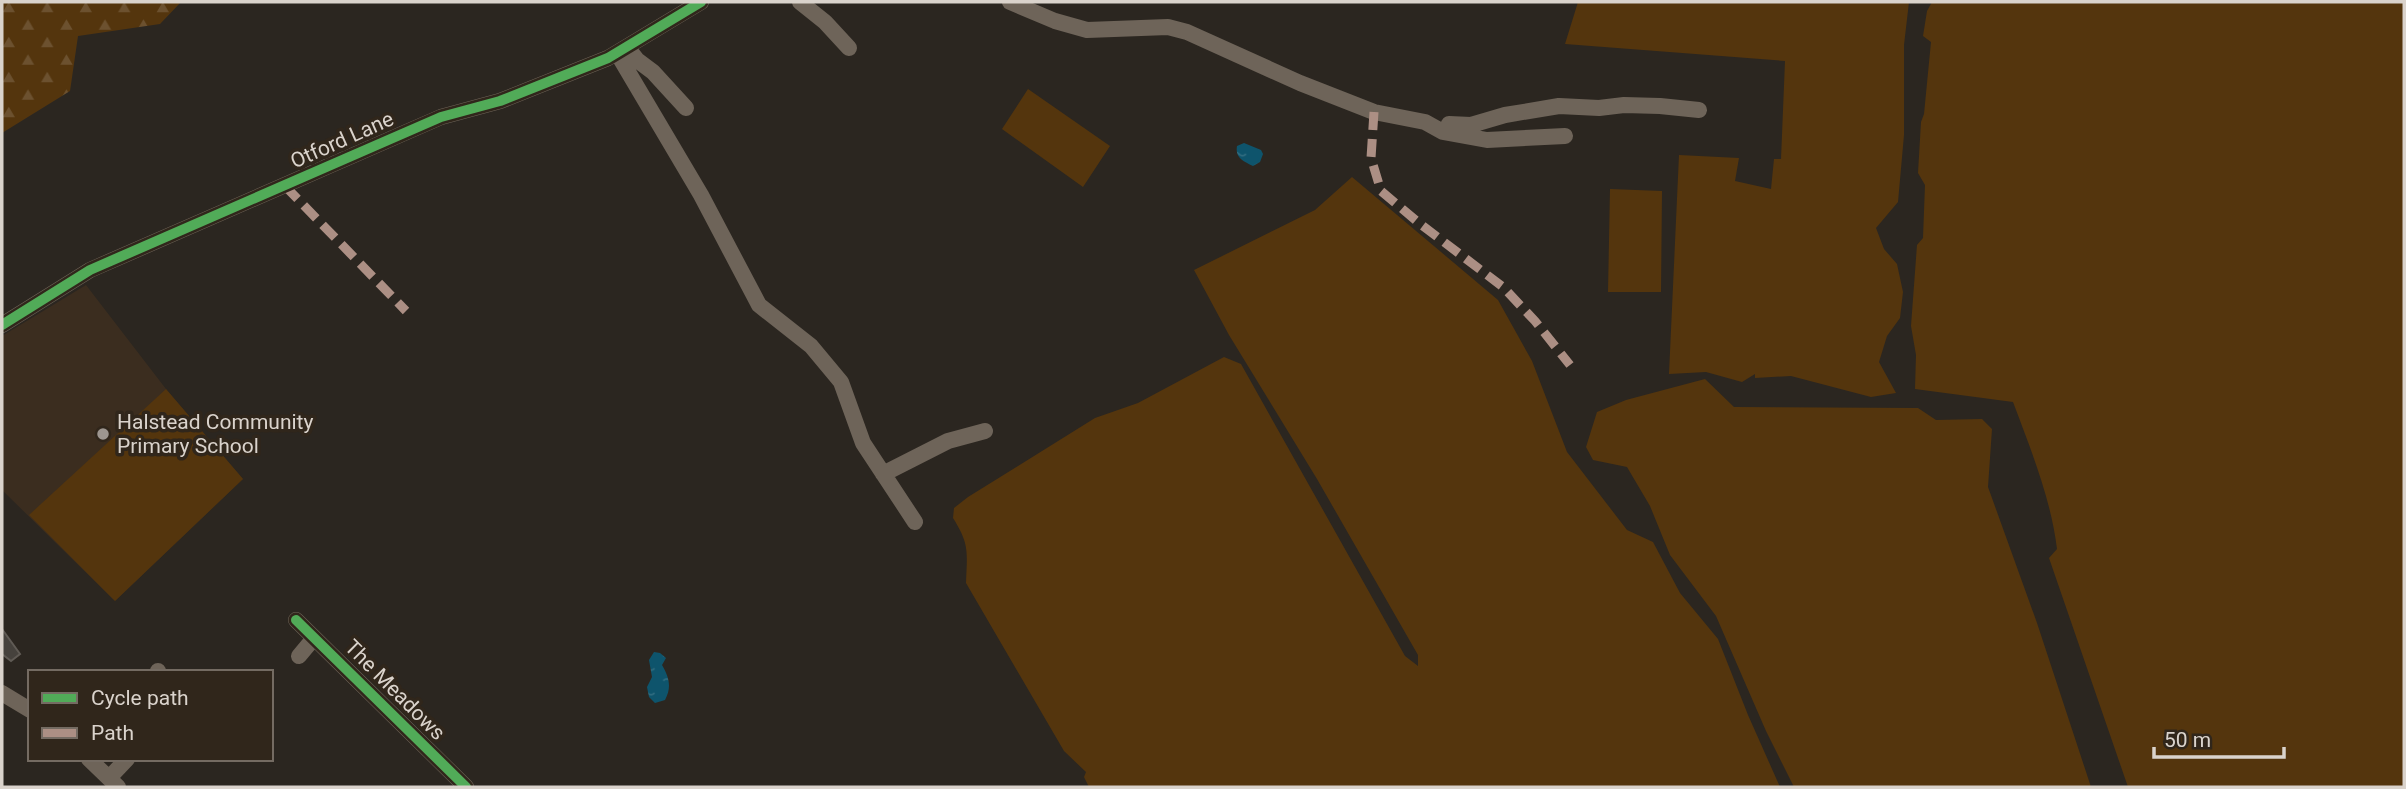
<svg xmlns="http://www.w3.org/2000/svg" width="2406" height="789" font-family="Roboto,sans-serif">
	<defs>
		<pattern id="forest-firs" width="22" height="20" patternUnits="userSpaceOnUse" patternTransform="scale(1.75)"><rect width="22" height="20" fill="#54350d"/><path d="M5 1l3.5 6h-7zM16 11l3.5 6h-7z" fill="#6c512f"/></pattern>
		<pattern id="water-ripples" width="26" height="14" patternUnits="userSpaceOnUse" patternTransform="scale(1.75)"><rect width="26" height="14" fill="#0e546c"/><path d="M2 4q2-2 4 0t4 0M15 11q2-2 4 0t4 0" fill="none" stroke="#306c80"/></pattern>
	</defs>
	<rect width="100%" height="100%" fill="#2b2620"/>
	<path fill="#3b2d1f" d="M86,285L166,389L243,479L115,601L2,490V336Z"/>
	<path fill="#54350d" d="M1578,2H1909L1904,45V135L1898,202L1876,228L1884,249L1897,264L1903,292L1900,318L1887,336L1879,362L1896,393L1871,397L1791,376L1755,378V374L1742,382L1706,372L1669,374L1679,155L1739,158L1735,181L1771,189L1774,159H1781L1785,61L1565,44Z
		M1932,2H2404V787H2128L2049,558L2057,549C2051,499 2031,450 2013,402L1915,389L1916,355L1911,326L1917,245L1923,238L1925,185L1918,173L1921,122L1924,114L1931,42L1923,36L1927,11Z
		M1028,89L1110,146L1083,187L1002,129Z
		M1352,177L1498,300L1532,361L1567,452L1627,530L1653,542L1680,593L1718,639L1748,715L1780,787H1089L1084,777L1086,772L1064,751L966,583C967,552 970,545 953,518L954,508L968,497L1095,418L1138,403L1224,357L1241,364L1405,656L1418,666V655L1317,479L1229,335L1194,270L1315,210Z
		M1610,189L1662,191L1661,292H1608Z
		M1705,379L1734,407L1918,408L1936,420L1982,419L1992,429L1988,487L2037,623L2091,787H1794L1766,731L1716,616L1670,555L1650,506L1627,467L1593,460L1586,447L1597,412L1626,400Z
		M166,389L243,479L115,601L29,515Z"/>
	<path fill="url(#forest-firs)" d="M2,2H181L160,24L78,36L70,91L2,133Z"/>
	<path fill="url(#water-ripples)" d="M1244,143L1261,150L1263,154L1260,162L1253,166C1243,161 1235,158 1237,146Z
		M654,652L660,653L666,658L662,665C669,677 672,687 665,700L655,703L649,697L647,687L652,677L649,660Z"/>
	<path fill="#46423d" stroke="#605b55" stroke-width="2" d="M2,629L20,654L11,661L2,654Z"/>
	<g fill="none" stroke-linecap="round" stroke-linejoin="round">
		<path stroke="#6e6459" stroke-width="16" d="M800,2L825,22L849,48
			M1010,2L1055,21L1087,30L1168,27L1187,32L1300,83L1374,112L1425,122L1443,132L1487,140L1565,136
			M627,47L637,60L653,72L686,108
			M617,53L701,195L759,305L811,346L841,382L863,443L915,522
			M1449,124L1471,125L1505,115L1559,106L1599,108L1624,105L1660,106L1699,110
			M2,325L90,270L441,117L500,101L608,58L701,2
			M883,474L948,441L985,431
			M296,620L466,787
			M299,656L314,638
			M158,672V671
			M2,693L30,710
			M89,759L118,787
			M109,778L127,759"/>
		<path stroke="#ac8f84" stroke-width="9" stroke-dasharray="18 9" stroke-linecap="butt" d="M1374,112L1371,158L1381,191L1419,223L1503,287L1535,321L1570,365
			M285,186L406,311"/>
		<g stroke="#30261b" stroke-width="15">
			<path id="cycleway" d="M2,325L90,270L441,117L500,101L608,58L701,2
				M296,620L466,787"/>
		</g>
		<use href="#cycleway" stroke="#51ab58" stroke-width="10"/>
	</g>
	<circle fill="#9d9690" stroke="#30261b" stroke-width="2.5" cx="103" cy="434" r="7"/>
	<g text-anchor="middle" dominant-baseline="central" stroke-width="7" stroke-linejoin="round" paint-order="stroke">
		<g font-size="21" fill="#dad3cc" stroke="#30261b">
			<text transform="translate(342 140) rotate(-24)">Otford Lane</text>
			<text transform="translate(395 690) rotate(45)">The Meadows</text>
		</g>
		<g font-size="21" fill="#dad3cc" stroke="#30261b" text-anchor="start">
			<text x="117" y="422">Halstead Community<tspan x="117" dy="24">Primary School</tspan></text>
		</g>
	</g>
	<rect width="2406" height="789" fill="none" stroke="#dad3cc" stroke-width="7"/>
	<rect x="28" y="670" width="245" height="91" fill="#30261b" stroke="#746b62" stroke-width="2"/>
	<rect x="42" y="693" width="35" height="10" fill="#51ab58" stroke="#746b62" stroke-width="2"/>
	<text x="91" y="705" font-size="21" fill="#dad3cc">Cycle path</text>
	<rect x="42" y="728" width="35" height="10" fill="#ac8f84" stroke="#746b62" stroke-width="2"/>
	<text x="91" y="740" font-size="21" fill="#dad3cc">Path</text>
	<path d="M2154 747v10h130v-10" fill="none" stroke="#dad3cc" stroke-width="3.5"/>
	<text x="2164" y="747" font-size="21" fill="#dad3cc" stroke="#30261b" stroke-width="5" paint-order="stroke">50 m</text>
</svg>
